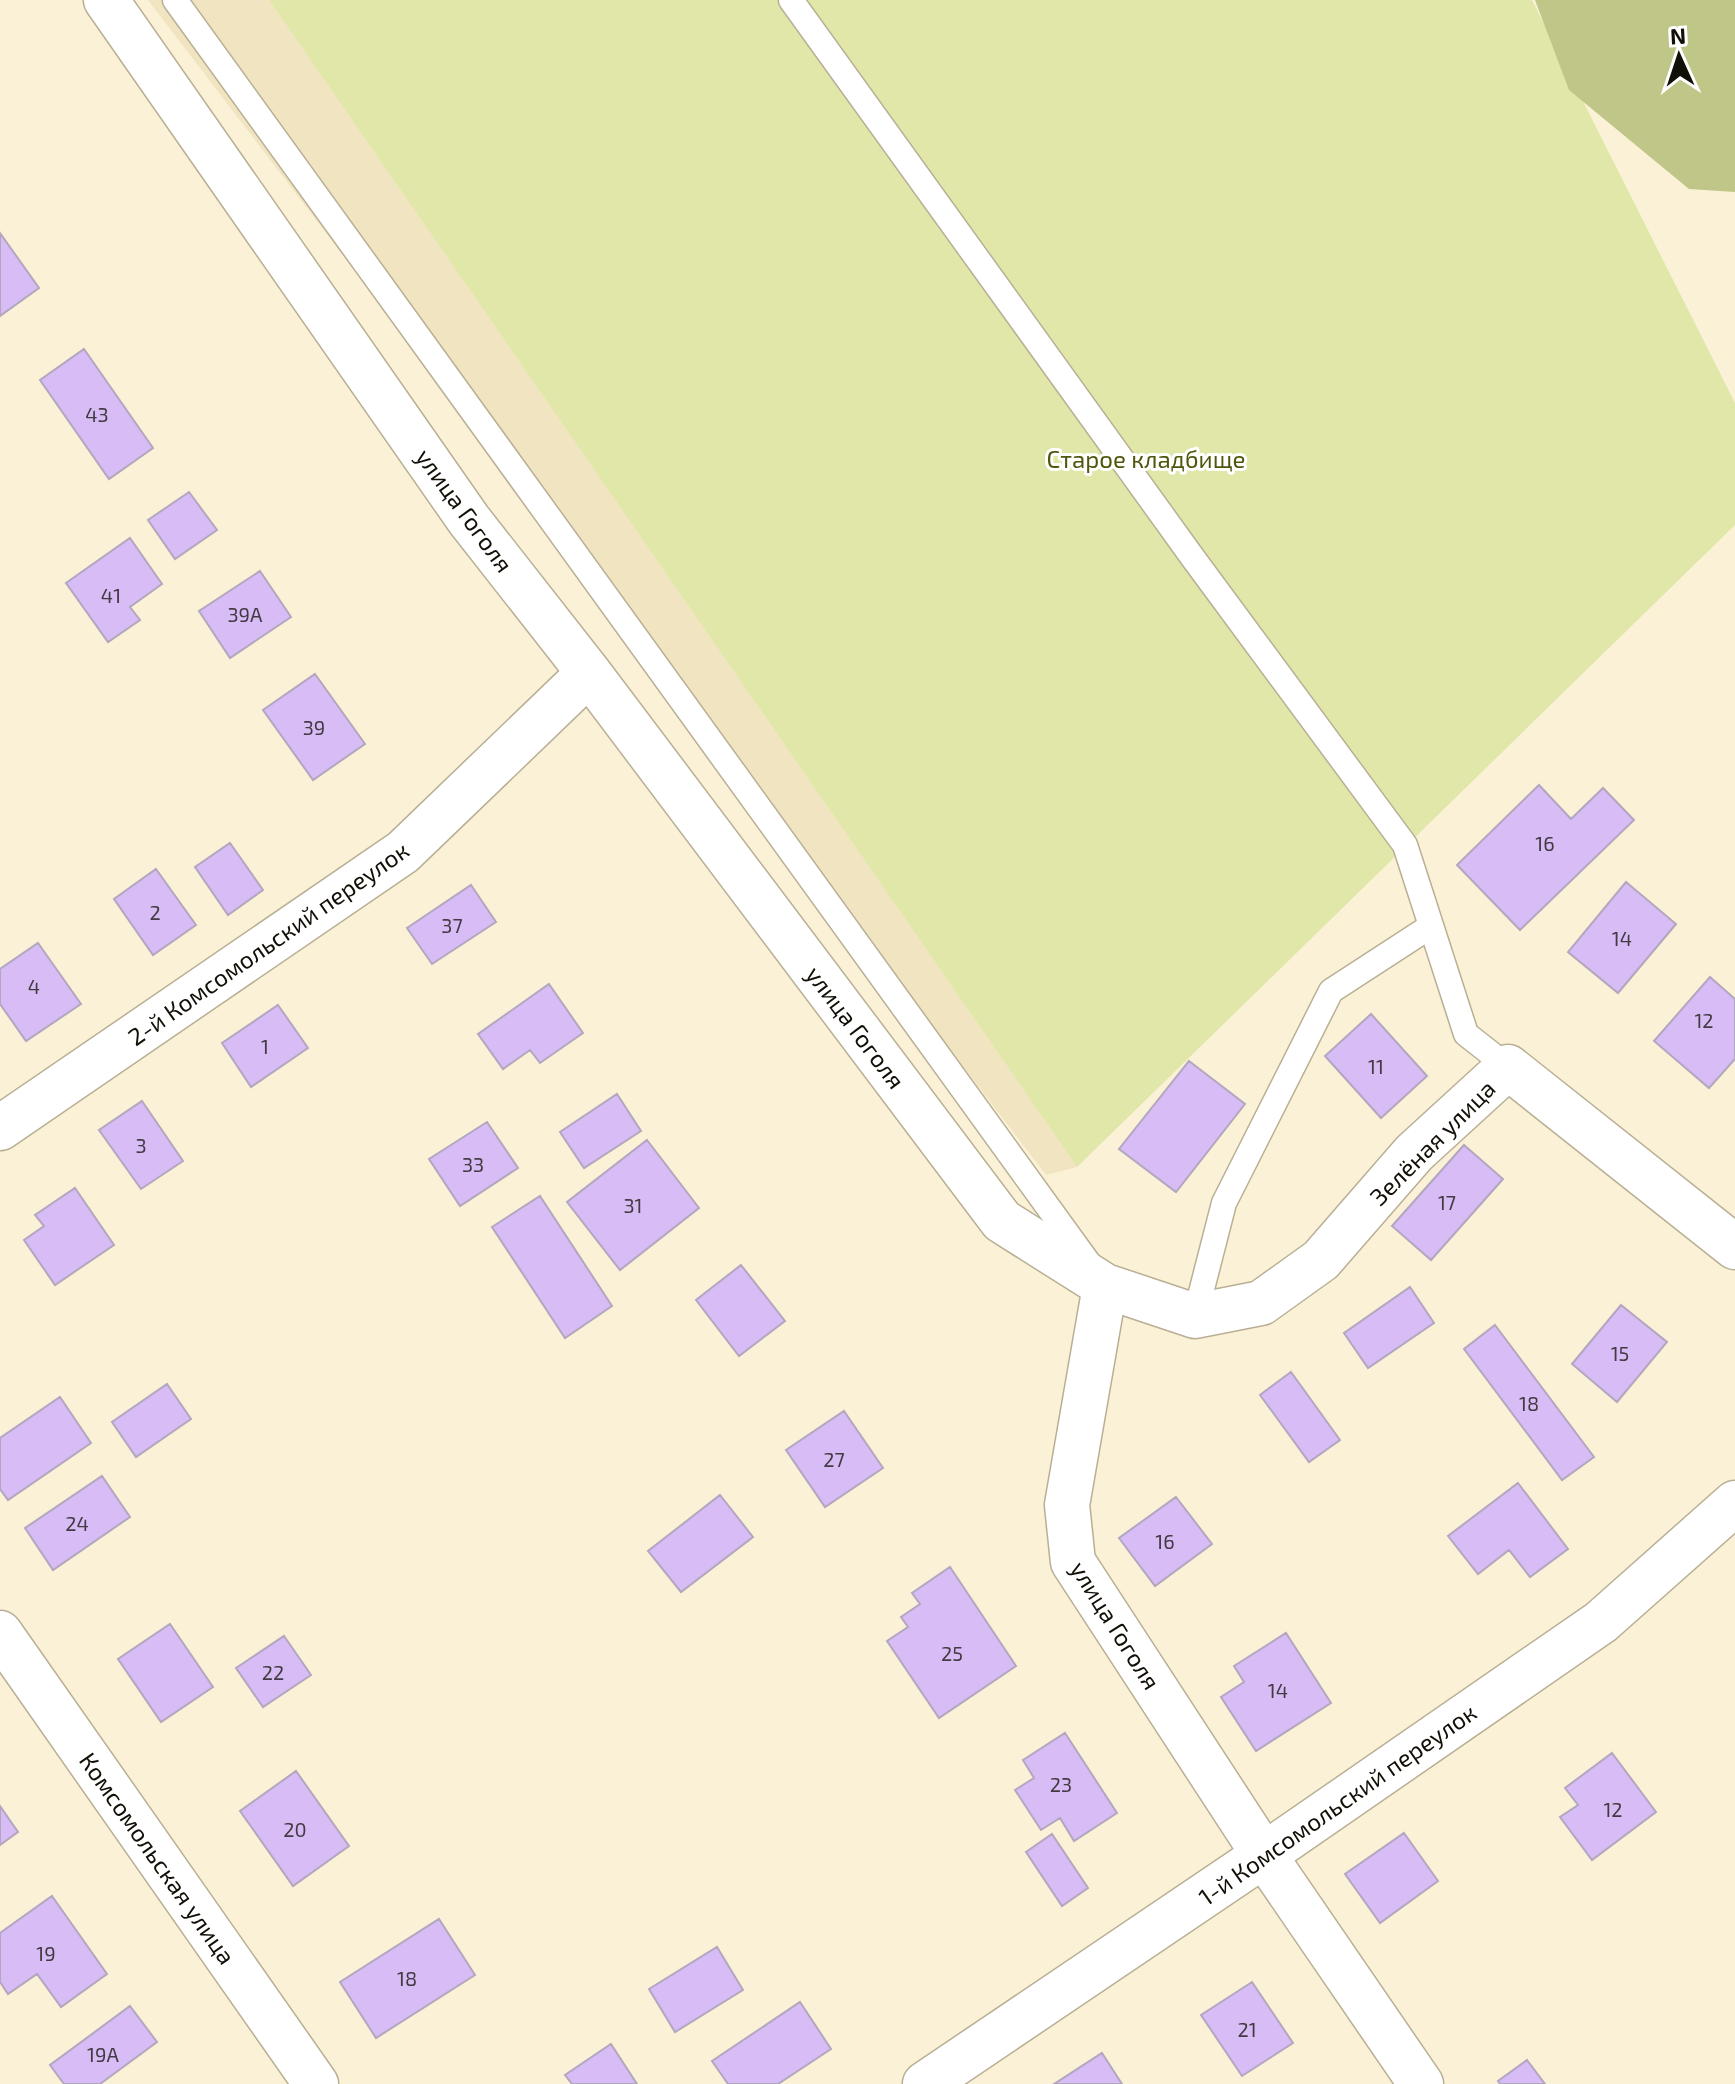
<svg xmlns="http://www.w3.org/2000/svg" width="1735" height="2084" font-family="'Exo 2',sans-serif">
	<rect width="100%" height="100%" fill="#faf1d6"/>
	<path fill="#f0e4c1" d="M148,0H269L1077,1167L1046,1175Z"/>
	<path fill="#e0e7a9" d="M269,0H1532L1735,403V525L1077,1167Z"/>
	<path fill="#bfc687" d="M1535,0H1735V192L1689,189L1569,90Z"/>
	<path fill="#d7bcf5" stroke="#b2a7bf" stroke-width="2" d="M0,233L39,288L0,316Z
		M84,349L153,448L109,479L40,380Z
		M189,492L217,530L175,559L148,520Z
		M130,538L162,584L130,607L140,620L108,642L66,583Z
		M260,571L291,617L230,658L199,611Z
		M315,674L365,744L313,780L263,710Z
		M1539,785L1571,819L1603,788L1634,820L1520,930L1457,865Z
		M230,843L263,890L228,915L195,867Z
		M156,869L196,925L153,955L114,899Z
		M1626,882L1676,924L1618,993L1568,952Z
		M471,885L496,922L432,964L407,928Z
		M38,943L81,1004L26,1041L0,1004V969Z
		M1710,977L1735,999V1059L1709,1088L1654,1041Z
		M549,984L583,1033L540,1063L530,1050L503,1069L478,1034Z
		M278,1005L308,1048L251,1087L222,1043Z
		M1371,1014L1427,1076L1381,1118L1325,1056Z
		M1189,1061L1245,1104L1176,1192L1119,1149Z
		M617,1094L641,1131L584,1168L560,1132Z
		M142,1101L183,1161L141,1189L99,1130Z
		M487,1122L518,1168L460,1206L429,1159Z
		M647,1140L699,1208L620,1270L567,1202Z
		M1464,1145L1503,1179L1431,1260L1392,1226Z
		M75,1188L114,1245L55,1285L24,1240L44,1226L35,1215Z
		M540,1196L612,1306L565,1338L492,1227Z
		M741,1265L785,1321L739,1356L696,1300Z
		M1410,1287L1434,1323L1368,1368L1344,1333Z
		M1621,1305L1667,1342L1617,1402L1572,1364Z
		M1495,1325L1594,1457L1562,1480L1464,1349Z
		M1291,1372L1340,1440L1309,1462L1260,1395Z
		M167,1384L191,1419L136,1457L112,1422Z
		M60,1397L91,1443L8,1500L0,1489V1438Z
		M844,1411L883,1468L825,1507L786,1450Z
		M102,1476L130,1517L53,1570L25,1528Z
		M1518,1483L1568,1549L1530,1577L1509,1550L1478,1574L1448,1536Z
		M720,1495L753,1537L681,1592L648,1551Z
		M1176,1497L1212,1544L1155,1586L1119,1538Z
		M950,1567L1016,1666L939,1718L887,1641L908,1627L901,1617L920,1604L912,1593Z
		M170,1624L213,1687L161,1722L118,1659Z
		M1286,1633L1331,1703L1256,1751L1221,1697L1244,1682L1234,1666Z
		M284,1636L311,1675L263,1707L236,1668Z
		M1065,1733L1117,1813L1074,1841L1060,1818L1041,1830L1015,1790L1034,1778L1023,1760Z
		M1612,1753L1656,1812L1592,1860L1560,1817L1578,1805L1565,1788Z
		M296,1771L349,1846L293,1886L240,1811Z
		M0,1806L18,1832L0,1845Z
		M1404,1833L1438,1881L1380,1923L1345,1874Z
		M1052,1834L1088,1888L1062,1906L1026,1852Z
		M52,1896L107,1974L61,2007L37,1974L8,1994L0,1982V1933Z
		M439,1919L475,1975L376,2038L340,1982Z
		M717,1947L743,1990L675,2032L649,1989Z
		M1252,1982L1293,2043L1242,2076L1201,2015Z
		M800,2002L831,2049L778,2084H728L712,2061Z
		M130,2006L157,2042L100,2084H64L50,2065Z
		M611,2044L637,2084H572L565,2075Z
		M1102,2053L1122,2084H1054Z
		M1527,2060L1545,2084H1500L1498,2081Z"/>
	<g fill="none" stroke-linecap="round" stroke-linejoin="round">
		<g stroke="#b8af95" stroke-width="27">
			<path id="service" d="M175,0L1090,1265
				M791,0L1193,558L1405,845L1466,1034L1508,1067
				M1195,1316L1224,1203L1331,991L1431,926"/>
		</g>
		<g stroke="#b8af95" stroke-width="47">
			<path id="minor" d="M106,0L469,520L589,673L1002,1221L1105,1286L1195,1316L1261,1303L1321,1260L1414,1153L1508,1067L1735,1247
				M0,1128L403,852L589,673
				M1105,1286L1067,1505L1073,1562L1264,1855L1421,2084
				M925,2084L1264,1855L1601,1622L1735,1503"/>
		</g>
		<g stroke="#b8af95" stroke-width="47">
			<path id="tertiary" d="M0,1633L316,2084"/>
		</g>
		<use href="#service" stroke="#fff" stroke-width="24"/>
		<use href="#minor" stroke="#fff" stroke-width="44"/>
		<use href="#tertiary" stroke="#fff" stroke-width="44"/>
	</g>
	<g text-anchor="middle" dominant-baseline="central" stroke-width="6" stroke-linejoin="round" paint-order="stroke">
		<g font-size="20" fill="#433a42">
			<text x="97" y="414">43</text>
			<text x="111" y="595">41</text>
			<text x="245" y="614">39А</text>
			<text x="314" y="727">39</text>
			<text x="1545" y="843">16</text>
			<text x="155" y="912">2</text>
			<text x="452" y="925">37</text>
			<text x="1622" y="938">14</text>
			<text x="34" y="986">4</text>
			<text x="1704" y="1020">12</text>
			<text x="265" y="1046">1</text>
			<text x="1376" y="1066">11</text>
			<text x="141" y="1145">3</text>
			<text x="473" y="1164">33</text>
			<text x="1447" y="1202">17</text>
			<text x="633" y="1205">31</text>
			<text x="1620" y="1353">15</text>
			<text x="1529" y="1403">18</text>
			<text x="834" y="1459">27</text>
			<text x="77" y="1523">24</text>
			<text x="1165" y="1541">16</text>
			<text x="952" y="1653">25</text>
			<text x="273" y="1672">22</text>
			<text x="1278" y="1690">14</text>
			<text x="1061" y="1784">23</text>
			<text x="1613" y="1809">12</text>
			<text x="295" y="1829">20</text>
			<text x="46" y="1953">19</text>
			<text x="407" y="1978">18</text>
			<text x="1247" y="2029">21</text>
			<text x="103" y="2054">19А</text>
		</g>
		<g font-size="24" fill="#51560d" stroke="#fff">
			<text x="1146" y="458">Старое кладбище</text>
		</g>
		<g font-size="24" fill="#120f06" stroke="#fff">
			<text transform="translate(465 510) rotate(54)">улица Гоголя</text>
			<text transform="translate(268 943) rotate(-35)">2-й Комсомольский переулок</text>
			<text transform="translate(856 1027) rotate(53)">улица Гоголя</text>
			<text transform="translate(1432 1142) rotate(-45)">Зелёная улица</text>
			<text transform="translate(1116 1625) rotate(58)">улица Гоголя</text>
			<text transform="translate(1337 1804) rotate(-35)">1-й Комсомольский переулок</text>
			<text transform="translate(158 1858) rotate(55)">Комсомольская улица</text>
		</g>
	</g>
	<g transform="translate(1679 56) rotate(357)" stroke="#ffffff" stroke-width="6" paint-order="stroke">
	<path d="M0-6L14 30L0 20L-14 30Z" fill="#120f06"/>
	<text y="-12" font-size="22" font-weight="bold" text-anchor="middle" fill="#120f06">N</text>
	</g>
</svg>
